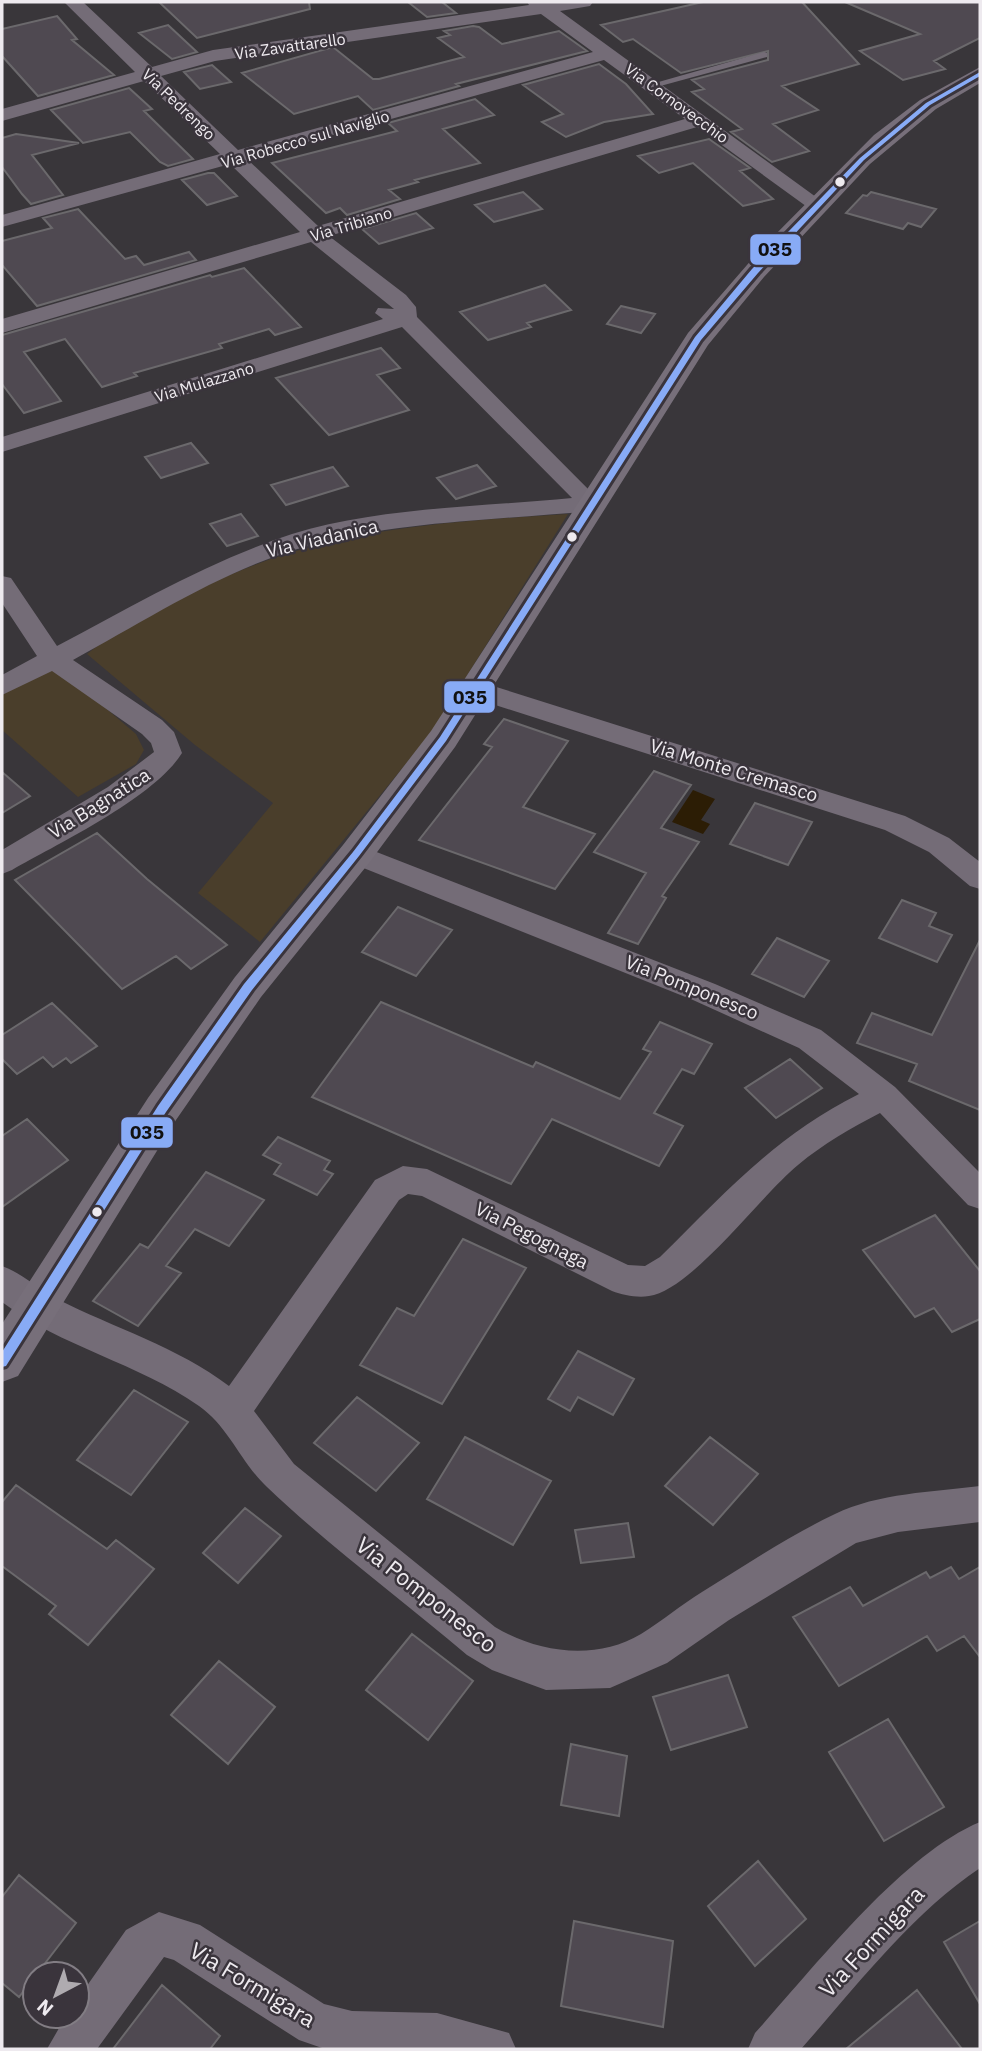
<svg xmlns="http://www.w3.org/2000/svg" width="982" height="2051" font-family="'IBM Plex Sans',sans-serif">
	<rect width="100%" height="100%" fill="#39363a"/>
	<path fill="#4a3e2b" d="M568,514L431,733L260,942L198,893L273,803L195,745L87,654C106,638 130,627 151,615C291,532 410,524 568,514Z
		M55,665L136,734L144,750L136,764L78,797L2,730V692Z"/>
	<path fill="#2c1d05" d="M693,790L715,799L701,820L710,824L703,834L672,822Z"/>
	<path fill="#4f4951" stroke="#6b696c" stroke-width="2" d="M159,2H309L310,9L197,38Z
		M408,2H442L456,13L427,17Z
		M703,2H802L859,64L782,86L818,110L773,124L809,151L772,162L731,132L742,129L692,92L704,89L692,80L768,60V51L681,73L633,39L623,42L601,25Z
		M845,2H980V38L934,61L945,69L903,80L860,51L920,34Z
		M57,16L77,39L72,40L114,75L38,96L2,56V29Z
		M168,25L197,52L172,59L139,33Z
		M473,26L479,27L502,44L559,31L587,51L456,84L459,86L373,110L358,96L294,114L242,73L333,47L373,79H379L464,57L438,38L450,35L444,31Z
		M599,64L626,84L653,114L604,122L566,137L542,122L563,114L523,85Z
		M212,65L231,82L200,89L184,72Z
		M129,88L152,109L144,111L193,159L168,166L160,162L130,132L83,143L51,110Z
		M475,99L494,115L443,129L480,163L415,180L418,182L389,190L400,199L347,215L340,208L326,213L272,163L397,131L388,123Z
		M16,134L79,143L32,155L63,195L31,204L22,194L2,167V138Z
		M709,139L750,168L740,171L773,199L743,206L693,163L659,173L638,156Z
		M208,173H214L237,196L207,205L182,180Z
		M523,192L542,209L494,222L475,205Z
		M871,192L936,209L921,227L908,223L903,229L846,213L863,195L867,196Z
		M78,209L125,259L136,256L144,265L189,252L196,260L37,306L2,265V241L52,228L43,218Z
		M416,213L433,228L379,244L362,229Z
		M244,268L301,327L275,335L269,329L219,344L222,348L134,373L137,376L102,387L65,339L24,352L61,401L24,413L2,384V335L210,275L212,277Z
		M545,285L571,310L527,323L531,327L488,340L460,312Z
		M621,306L655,314L641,333L607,324Z
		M381,348L400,368L377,375L409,410L329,435L276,378Z
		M191,443L208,463L161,478L145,457Z
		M477,465L496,486L456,499L437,478Z
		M333,467L348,486L286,505L271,485Z
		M241,514L258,536L227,546L210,524Z
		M504,719L568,741L523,807L595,834L555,889L419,840L492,747L484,744Z
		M654,771L691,785L661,828L699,842L662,896L666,898L638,944L608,933L646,873L594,852Z
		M2,772L30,796L2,813Z
		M755,803L812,822L788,865L730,844Z
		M97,833L147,879L227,945L191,969L176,956L122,989L15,880Z
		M902,900L936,913L929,926L952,935L937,962L879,938Z
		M398,907L452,930L416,976L362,952Z
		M777,938L829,961L804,997L752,974Z
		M980,940V1110L909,1081L917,1064L857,1043L872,1013L932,1035Z
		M381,1002L533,1067L536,1062L620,1099L651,1052L643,1049L660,1022L712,1044L694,1074L682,1069L654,1113L683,1126L659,1166L552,1119L511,1184L312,1097Z
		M52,1003L97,1046L71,1063L66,1058L53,1067L43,1057L17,1074L2,1059V1035Z
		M790,1059L822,1088L776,1118L745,1088Z
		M27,1119L68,1160L2,1207V1136Z
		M278,1137L330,1161L324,1170L333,1174L317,1195L274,1174L281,1164L263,1155Z
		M206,1172L264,1200L229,1246L195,1229L166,1266L181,1273L138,1326L93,1301L140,1244L148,1248Z
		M935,1215L980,1271V1319L952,1332L934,1308L915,1317L863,1250Z
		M463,1239L526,1268L442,1404L360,1365L397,1308L414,1316Z
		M578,1351L634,1379L613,1415L578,1397L570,1411L548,1399Z
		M134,1390L188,1422L131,1495L77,1460Z
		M357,1397L419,1443L376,1491L314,1443Z
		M465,1437L551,1481L513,1545L427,1499Z
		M710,1437L758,1474L713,1525L665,1486Z
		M16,1485L107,1549L116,1540L154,1569L88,1645L49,1614L56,1606L2,1566V1502Z
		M245,1508L281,1536L238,1583L203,1553Z
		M628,1523L634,1557L581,1563L575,1530Z
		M951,1567L959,1579L980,1567V1657L964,1636L937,1651L927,1636L839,1686L793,1617L850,1587L863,1606L926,1572L930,1578Z
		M412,1634L473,1681L428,1740L366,1690Z
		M219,1661L275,1707L228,1764L171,1715Z
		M728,1675L747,1727L671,1750L653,1697Z
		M888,1719L944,1807L884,1841L829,1752Z
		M571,1744L627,1756L619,1816L561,1805Z
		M758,1861L806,1919L755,1966L708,1906Z
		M19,1875L76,1923L19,1997L2,1983V1897Z
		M574,1921L673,1941L663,2027L561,2006Z
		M980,1921V2004L944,1942Z
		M162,1985L220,2036L210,2049H113Z
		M917,1990L962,2049H846Z"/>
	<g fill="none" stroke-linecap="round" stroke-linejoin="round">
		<path fill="#746c77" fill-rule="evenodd" d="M764,52L767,53V57L653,88L648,85Z"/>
		<path fill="#746c77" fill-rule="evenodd" d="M64,2H83L152,67L213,50L529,5L527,2H593L590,6L560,11L827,205L817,211L810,209L697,127L329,236L406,295L416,307L417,317L603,504L600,509L591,511C499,520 401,521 312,545C227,567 150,618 73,660L162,720L174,732L182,753C154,798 59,843 12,870L2,874V850L108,787L154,752L151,743L142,734L52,671L2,695V675L37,656L2,603V576L11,578L57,646C134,605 209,561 292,534C379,507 481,507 572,498L402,327L2,452V437L383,319L375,313L378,308L394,309L311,242L2,333V319L300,232L230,164L2,227V215L220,154L144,81L2,121V109L135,72ZM541,14L593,52L238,150L161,76L215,61ZM604,60L685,119L318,226L247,159Z
			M474,680L905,816L949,838L980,862V889L970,886L929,852L885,830L464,695L461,689L464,683Z
			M356,844L715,984L821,1030L895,1087L980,1173V1209L968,1205L880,1113C851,1128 823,1144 798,1165C761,1195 692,1290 649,1296C637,1298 623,1295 612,1291L422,1196L408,1194L399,1200L254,1411L294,1464L495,1627C538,1653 596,1661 641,1634C662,1621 681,1605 702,1592C745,1565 789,1536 835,1514C878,1493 933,1492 980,1486V1522L898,1532L856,1543L729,1620L667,1663L610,1688L546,1690L492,1670L467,1655C401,1599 330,1547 267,1487C241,1463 229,1427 199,1406C138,1363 61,1347 2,1302V1266C22,1273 38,1289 57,1299C114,1328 178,1347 229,1386L375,1180L403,1166L427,1169L628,1265L645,1266L660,1257C725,1193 775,1136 859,1094L799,1048L693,1000L346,861L341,854L346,847Z
			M980,1822V1868C911,1914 856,1987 801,2049H748L755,2033C813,1969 902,1854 980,1822Z
			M159,1912L200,1925L324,2004L352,2011L437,2013L509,2033L516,2049H325L299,2040L174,1960L164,1957L97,2049H47L66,2016H77V2000L126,1930Z"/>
		<path fill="#776f7a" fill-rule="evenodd" d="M980,67V83L936,109L870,164L764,277L708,345L455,747L369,863L261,997L176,1120L18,1376L2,1382V1324L148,1098L235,977L343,845L431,731L688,333L760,250L874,135L920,100Z"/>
		<g stroke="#3a343c" stroke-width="6">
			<path id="bus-1" d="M980,72V76L930,105L864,160L758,273L701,340L446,741L359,856L252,990L166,1112L6,1366L2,1367V1352L158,1106L244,984L353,852L440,737L695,337L752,269L860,158L926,103Z"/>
		</g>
		<use href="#bus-1" fill="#88abf6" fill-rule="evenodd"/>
	</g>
	<g fill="#eeeaef" stroke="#3a343c" stroke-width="2.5">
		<circle cx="840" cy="182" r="6"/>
		<circle cx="572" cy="537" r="6"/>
		<circle cx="97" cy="1212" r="6"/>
	</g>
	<g text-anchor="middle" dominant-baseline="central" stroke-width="5" stroke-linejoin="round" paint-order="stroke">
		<g font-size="16" fill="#eeeaef" stroke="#3a343c">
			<text transform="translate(290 46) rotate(-8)">Via Zavattarello</text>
			<text transform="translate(677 103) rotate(36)">Via Cornovecchio</text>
			<text transform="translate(179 104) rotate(44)">Via Pedrengo</text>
			<text transform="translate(305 139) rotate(-16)">Via Robecco sul Naviglio</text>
			<text transform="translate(351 224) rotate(-17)">Via Tribiano</text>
			<text transform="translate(204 382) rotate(-17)">Via Mulazzano</text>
		</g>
		<g font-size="19" fill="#eeeaef" stroke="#3a343c">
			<text transform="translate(322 538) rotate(-13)">Via Viadanica</text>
			<text transform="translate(734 770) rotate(17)">Via Monte Cremasco</text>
			<text transform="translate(99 803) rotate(-32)">Via Bagnatica</text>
			<text transform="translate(692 987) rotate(22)">Via Pomponesco</text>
			<text transform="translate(532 1235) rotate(27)">Via Pegognaga</text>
		</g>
		<g font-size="23" fill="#eeeaef" stroke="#3a343c">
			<text transform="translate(427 1594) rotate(38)">Via Pomponesco</text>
			<text transform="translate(871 1941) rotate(-47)">Via Formigara</text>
			<text transform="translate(253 1984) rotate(31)">Via Formigara</text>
		</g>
	</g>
	<g stroke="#3a343c" stroke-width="2.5">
		<rect x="749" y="233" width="53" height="33" rx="7" fill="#88abf6"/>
		<rect x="443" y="680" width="53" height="34" rx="7" fill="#88abf6"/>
		<rect x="120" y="1116" width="54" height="33" rx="7" fill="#88abf6"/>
	</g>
	<g font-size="19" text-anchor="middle" font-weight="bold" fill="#111">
		<text x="775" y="256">035</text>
		<text x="470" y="704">035</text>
		<text x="147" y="1139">035</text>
	</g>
	<rect width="982" height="2051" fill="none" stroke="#eeeaef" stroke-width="7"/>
	<g transform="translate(56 1995) rotate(221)"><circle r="33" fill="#3a343c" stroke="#827d84" stroke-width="2"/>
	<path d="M0-5L12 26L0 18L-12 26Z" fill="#afabb0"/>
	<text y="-10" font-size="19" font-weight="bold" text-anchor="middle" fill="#eeeaef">N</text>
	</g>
</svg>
